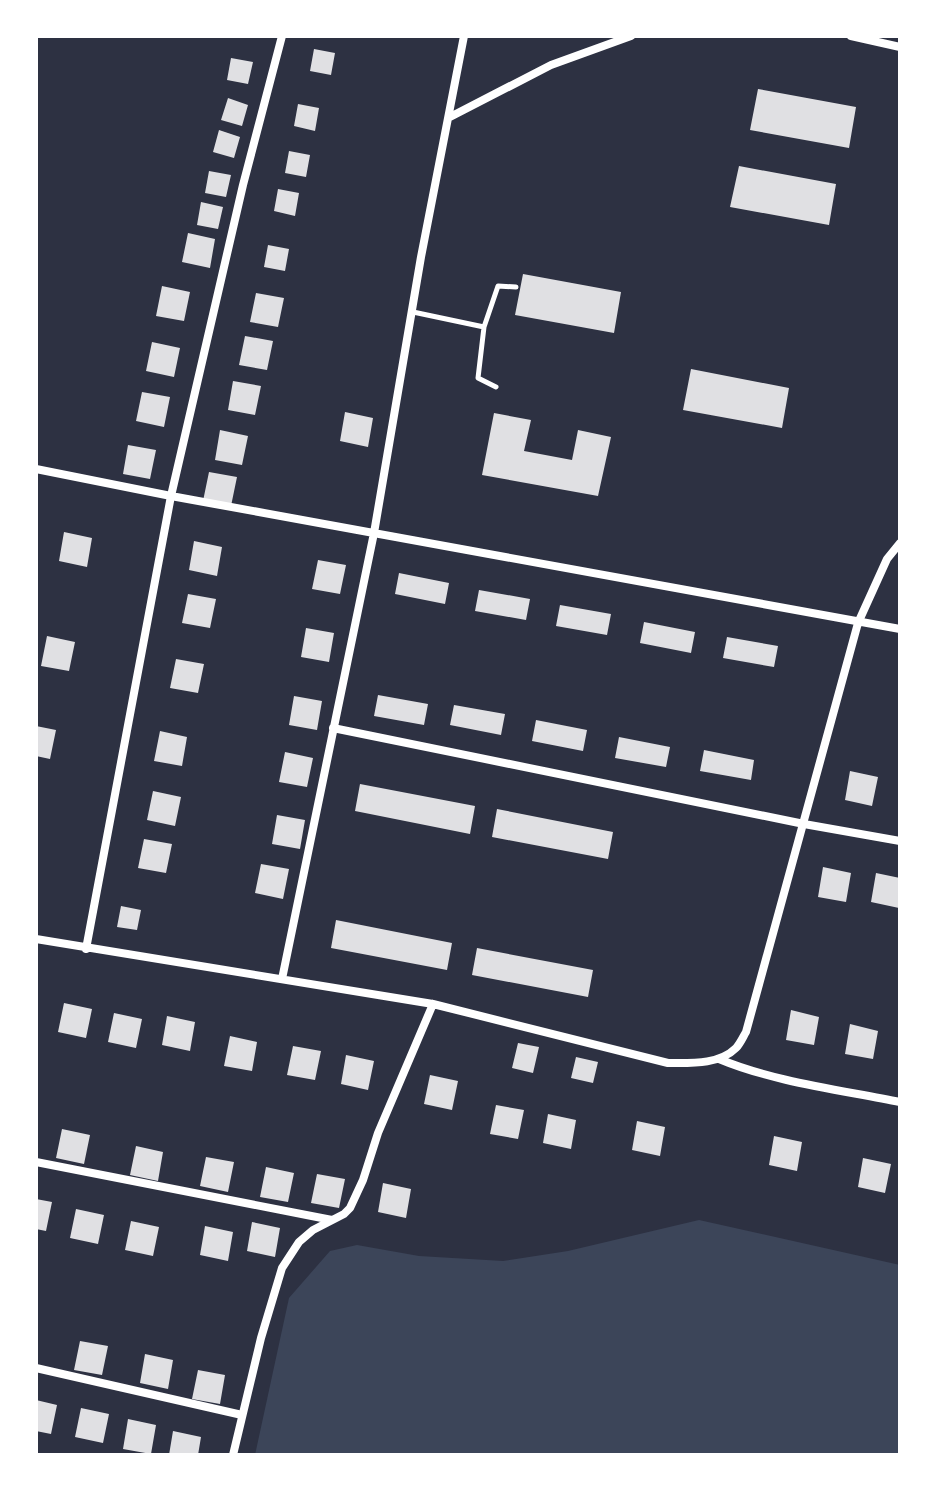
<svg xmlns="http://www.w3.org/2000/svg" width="936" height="1491" font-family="'Nunito Sans',sans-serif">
	<rect width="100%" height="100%" fill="#2d3142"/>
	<path fill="#3c4559" d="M699,1220L900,1265V1455H255L289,1298L330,1251L357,1245L419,1256L503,1261L568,1251Z"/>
	<path fill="#e0e0e3" d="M314,49L335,53L331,75L310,71Z
		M231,58L253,62L248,84L227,80Z
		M758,89L856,107L849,148L750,130Z
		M228,98L248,105L242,126L221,120Z
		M298,104L319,108L315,131L294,126Z
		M219,130L240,137L234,158L213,152Z
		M289,151L310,155L306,177L285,173Z
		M739,166L836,184L829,225L730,207Z
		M209,171L231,175L226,197L205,193Z
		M278,189L299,193L295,216L274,211Z
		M201,202L223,207L218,229L197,225Z
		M188,233L215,239L210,268L182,262Z
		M268,245L289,249L285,271L264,267Z
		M523,274L621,292L614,333L515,315Z
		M162,286L190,292L184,321L156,316Z
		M256,293L284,298L278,327L250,322Z
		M245,336L273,341L267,370L239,365Z
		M152,342L180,348L174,377L146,371Z
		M691,369L789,388L782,428L683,410Z
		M233,381L261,386L255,415L228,410Z
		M142,392L170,397L164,427L136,421Z
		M345,412L373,418L368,447L340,441Z
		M494,413L531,420L524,451L572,460L578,430L611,437L598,496L482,475Z
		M220,430L248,436L242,465L215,460Z
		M128,445L156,450L150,479L123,474Z
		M209,472L237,477L231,506L203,501Z
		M64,532L92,538L87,567L59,561Z
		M194,541L222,547L217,576L189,570Z
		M318,560L346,565L340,594L312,589Z
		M399,573L449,583L445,604L395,594Z
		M479,590L530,599L526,620L475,611Z
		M188,594L216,599L210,628L182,623Z
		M560,605L611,614L607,635L556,626Z
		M644,622L695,632L691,653L640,643Z
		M306,628L334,633L329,662L301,657Z
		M47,636L75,642L69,671L41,666Z
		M727,637L778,646L774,667L723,658Z
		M176,659L204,664L198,693L170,688Z
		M378,695L428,704L424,725L374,716Z
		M294,696L322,701L317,730L289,725Z
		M454,705L505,714L501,735L450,725Z
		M536,720L587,730L583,751L532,741Z
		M36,726L56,730L50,759L36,756Z
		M160,731L187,737L182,766L154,761Z
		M619,737L670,747L666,767L615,758Z
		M704,750L754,760L751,780L700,771Z
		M285,752L313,758L307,787L279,782Z
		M850,771L878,777L872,806L845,800Z
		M360,784L475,806L470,834L355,811Z
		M153,791L181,797L175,826L147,820Z
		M497,809L613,832L608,859L492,837Z
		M277,815L305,820L300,849L272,844Z
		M144,839L172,844L166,873L138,868Z
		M261,864L289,869L283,899L255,893Z
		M823,867L851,873L846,902L818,897Z
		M876,873L900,878L899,908L871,902Z
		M121,906L141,910L137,930L117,927Z
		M336,920L452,943L447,970L331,948Z
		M477,948L593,970L588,997L472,975Z
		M64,1003L92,1009L86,1038L58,1032Z
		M791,1010L819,1017L814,1045L786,1040Z
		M114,1013L142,1019L136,1048L108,1042Z
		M167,1016L195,1022L190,1051L162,1045Z
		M850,1024L878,1031L873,1059L845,1054Z
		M230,1036L257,1042L252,1071L224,1066Z
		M518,1043L539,1047L533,1073L512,1068Z
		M293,1046L321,1051L315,1080L287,1075Z
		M346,1055L374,1061L368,1090L341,1084Z
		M576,1057L598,1062L593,1083L571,1078Z
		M430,1075L458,1081L452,1110L424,1104Z
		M496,1105L524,1110L518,1139L490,1134Z
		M548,1114L576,1120L571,1149L543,1143Z
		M637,1121L665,1127L660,1156L632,1150Z
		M62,1129L90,1135L84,1164L56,1158Z
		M774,1136L802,1142L797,1171L769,1165Z
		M136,1146L163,1152L158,1181L130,1175Z
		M206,1157L234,1162L228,1192L200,1186Z
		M863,1158L891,1164L885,1193L858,1187Z
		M266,1167L294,1173L288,1202L260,1197Z
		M317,1174L345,1179L339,1208L311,1203Z
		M383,1183L411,1189L406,1218L378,1212Z
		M36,1199L52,1202L46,1231L36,1229Z
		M76,1209L104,1215L98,1244L70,1238Z
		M131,1221L159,1227L153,1256L125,1250Z
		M252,1222L280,1228L275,1257L247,1251Z
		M205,1226L233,1232L228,1261L200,1255Z
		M80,1341L108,1346L102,1375L74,1370Z
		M145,1354L173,1360L168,1389L140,1383Z
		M198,1370L225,1375L220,1404L192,1399Z
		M36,1400L57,1405L51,1434L36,1431Z
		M81,1408L109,1414L103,1443L75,1437Z
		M128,1419L156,1425L151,1454L123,1449Z
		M173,1431L201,1437L198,1455H169Z"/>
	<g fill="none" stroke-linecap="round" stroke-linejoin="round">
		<path stroke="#fff" stroke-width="5" d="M413,312L484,327L478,378L496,387
			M484,327L498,286L516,287"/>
		<path stroke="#fff" stroke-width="8" d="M851,36L900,47
			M450,117L551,65L631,36
			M36,469L171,496L900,629
			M333,728L804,824L900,841
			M36,939L433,1004L668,1063C690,1063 719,1065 736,1048C740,1044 743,1037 746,1032L858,623L887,559L900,543
			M86,949L171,496L243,185L282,36
			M282,979L374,533L421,257L464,36
			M719,1059C774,1082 841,1090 900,1102
			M36,1162L332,1220
			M36,1368L242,1415
			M233,1455L261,1338L282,1268L299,1242L313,1230L344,1214L350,1208L363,1180L378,1133L433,1004"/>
	</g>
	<rect width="936" height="1491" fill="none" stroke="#ffffff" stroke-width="76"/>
</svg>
